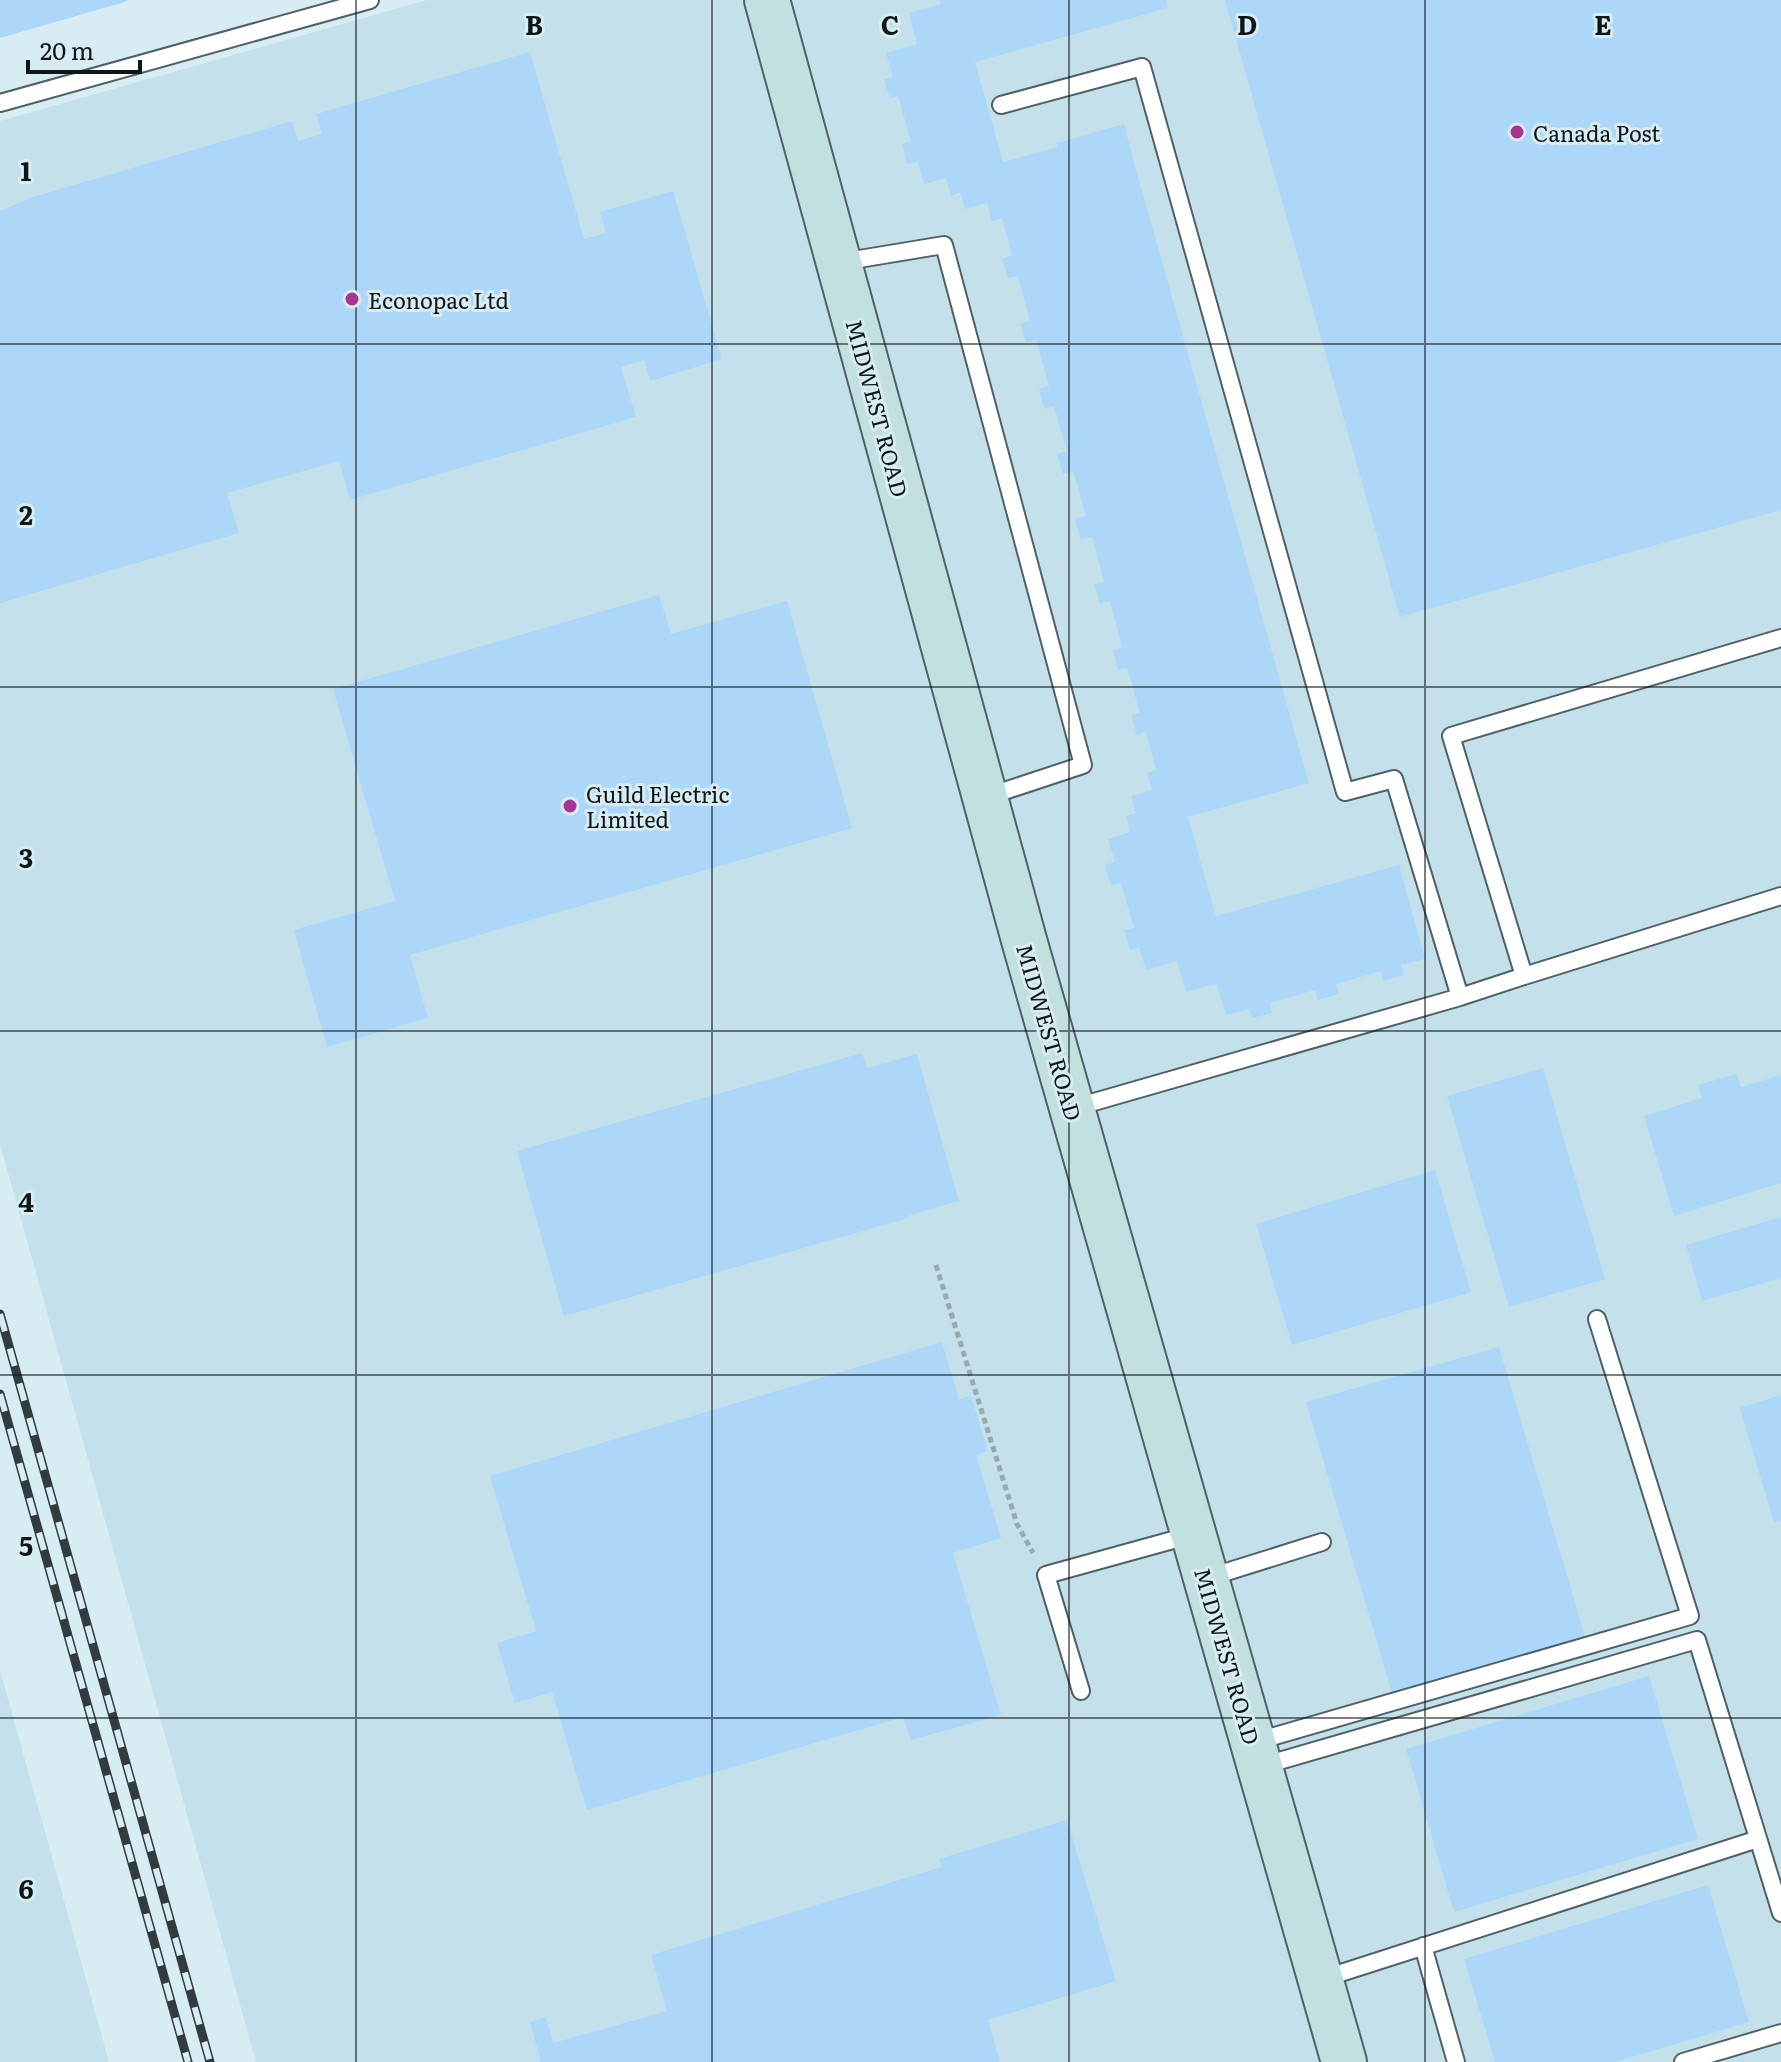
<svg xmlns="http://www.w3.org/2000/svg" width="1781" height="2062" font-family="Literata,serif">
	<rect width="100%" height="100%" fill="#d7ecf3"/>
	<path fill="#c4e1eb" d="M427,0H1781V2062H256L0,1144V121Z
		M0,1670L109,2062H0Z"/>
	<path fill="#add7f8" d="M0,0H127L128,1L0,38Z
		M939,0H1166L1168,8L975,62L1003,162L1057,147V143L1124,124L1134,162L1309,783L1188,817L1216,916L1399,865L1425,959L1401,965L1404,975L1383,981L1381,971L1336,984L1339,994L1318,1000L1315,990L1270,1003L1272,1013L1252,1018L1249,1009L1226,1015L1217,984L1186,992L1177,961L1146,970L1139,947L1130,950L1124,930L1134,928L1121,883L1111,885L1105,865L1115,862L1108,839L1130,832L1126,816L1136,813L1131,796L1152,790L1147,773L1156,770L1146,732L1137,735L1131,715L1140,713L1127,668L1118,670L1113,650L1122,647L1110,601L1100,604L1094,585L1104,582L1092,537L1081,540L1075,519L1086,516L1073,471L1063,474L1057,454L1067,451L1054,406L1044,409L1039,389L1049,386L1036,340L1026,343L1020,324L1030,321L1018,276L1008,278L1002,259L1012,255L1002,218L992,221L987,203L965,209L960,192L951,196L946,178L924,184L918,162L907,164L902,144L911,141L898,96L890,99L884,79L893,77L886,53L917,44L909,13L941,4Z
		M1225,0H1781V510L1400,617Z
		M530,52L584,239L606,233L600,212L673,191L722,359L650,381L644,360L621,367L636,417L350,500L339,461L227,493L239,533L0,603V211L30,198L292,121L298,141L322,134L316,114Z
		M659,595L671,634L787,601L852,828L410,955L428,1018L327,1047L294,930L395,901L333,689Z
		M862,1053L867,1068L917,1054L959,1201L908,1216L909,1218L564,1316L517,1151Z
		M1543,1068L1605,1279L1509,1307L1447,1096Z
		M1737,1074L1741,1087L1781,1075V1183L1674,1216L1644,1116L1702,1098L1698,1085Z
		M1435,1170L1471,1292L1292,1345L1256,1224Z
		M1781,1217V1278L1702,1301L1686,1245Z
		M942,1342L959,1399L971,1396L988,1451L976,1455L1001,1538L953,1553L1001,1715L911,1740L903,1717L587,1810L552,1692L515,1703L497,1643L536,1631L490,1476Z
		M1499,1347L1585,1636L1392,1693L1306,1402Z
		M1781,1395V1520L1774,1523L1740,1408Z
		M1649,1676L1698,1839L1454,1912L1406,1749Z
		M1067,1820L1116,1981L988,2020L1000,2062H541L530,2022L546,2017L553,2043L667,2011L651,1955L942,1867L939,1859Z
		M1708,1885L1749,2022L1616,2062H1495L1464,1959Z"/>
	<g fill="none" stroke-linecap="round" stroke-linejoin="round">
		<g stroke="#4f6167" stroke-width="20">
			<path id="lane" d="M0,103L370,0
				M1001,105L1142,67L1345,792L1394,779L1460,997L1073,1108
				M841,262L944,245L1083,765L986,797
				M1781,638L1451,736L1524,976L1781,896
				M1460,997L1524,976
				M1207,1578L1322,1542
				M1081,1691L1046,1575L1191,1535
				M1254,1742L1690,1616L1597,1319
				M1262,1766L1697,1640L1781,1913
				M1423,1946L1456,2062
				M1322,1979L1758,1839
				M1683,2062L1781,2033"/>
		</g>
		<g stroke="#4f6167" stroke-width="48">
			<path id="secondary" d="M767,0L1024,940L1344,2062"/>
		</g>
		<path stroke="#99aaaf" stroke-width="5" stroke-dasharray="6 4" stroke-linecap="butt" d="M936,1265L1017,1524L1033,1553"/>
		<use href="#lane" stroke="#fff" stroke-width="16"/>
		<use href="#secondary" stroke="#c3e0e0" stroke-width="44"/>
		<g stroke="#323c3f" stroke-width="9">
			<path id="rail" d="M0,1314L210,2062
				M0,1394L188,2062"/>
		</g>
		<use href="#rail" stroke="#d7ecf3" stroke-width="6" stroke-dasharray="18" stroke-linecap="butt"/>
	</g>
	<path fill="none" stroke="#0f1618" stroke-width="2" stroke-opacity="0.55" d="M356,0V2062M712,0V2062M1069,0V2062M1425,0V2062M0,344H1781M0,687H1781M0,1031H1781M0,1375H1781M0,1718H1781"/>
	<g fill="#a83591" stroke="#d7ecf3" stroke-width="3">
		<circle cx="1517" cy="132" r="8"/>
		<circle cx="352" cy="299" r="8"/>
		<circle cx="570" cy="806" r="8"/>
	</g>
	<g text-anchor="middle" dominant-baseline="central" stroke-width="6" stroke-linejoin="round" paint-order="stroke">
		<g font-size="22" fill="#0f1618" stroke="#d7ecf3" text-anchor="start">
			<text x="1533" y="132">Canada Post</text>
			<text x="368" y="299">Econopac Ltd</text>
			<text x="586" y="793">Guild Electric<tspan x="586" dy="25">Limited</tspan></text>
		</g>
		<g font-size="22" fill="#0f1618" stroke="#d7ecf3">
			<text transform="translate(878 408) rotate(75)">MIDWEST ROAD</text>
			<text transform="translate(1050 1032) rotate(74)">MIDWEST ROAD</text>
			<text transform="translate(1228 1656) rotate(74)">MIDWEST ROAD</text>
		</g>
	</g>
	<g font-size="26" text-anchor="middle" font-weight="bold" fill="#0f1618" stroke="#d7ecf3" stroke-width="6" stroke-linejoin="round" paint-order="stroke">
		<text x="534" y="35">B</text>
		<text x="890" y="35">C</text>
		<text x="1247" y="35">D</text>
		<text x="1603" y="35">E</text>
		<text x="26" y="181">1</text>
		<text x="26" y="525">2</text>
		<text x="26" y="868">3</text>
		<text x="26" y="1212">4</text>
		<text x="26" y="1556">5</text>
		<text x="26" y="1899">6</text>
	</g>
	<path d="M28 60v12h112v-12" fill="none" stroke="#0f1618" stroke-width="4"/>
	<text x="40" y="60" font-size="24" fill="#0f1618" stroke="#d7ecf3" stroke-width="6" paint-order="stroke">20 m</text>
</svg>
